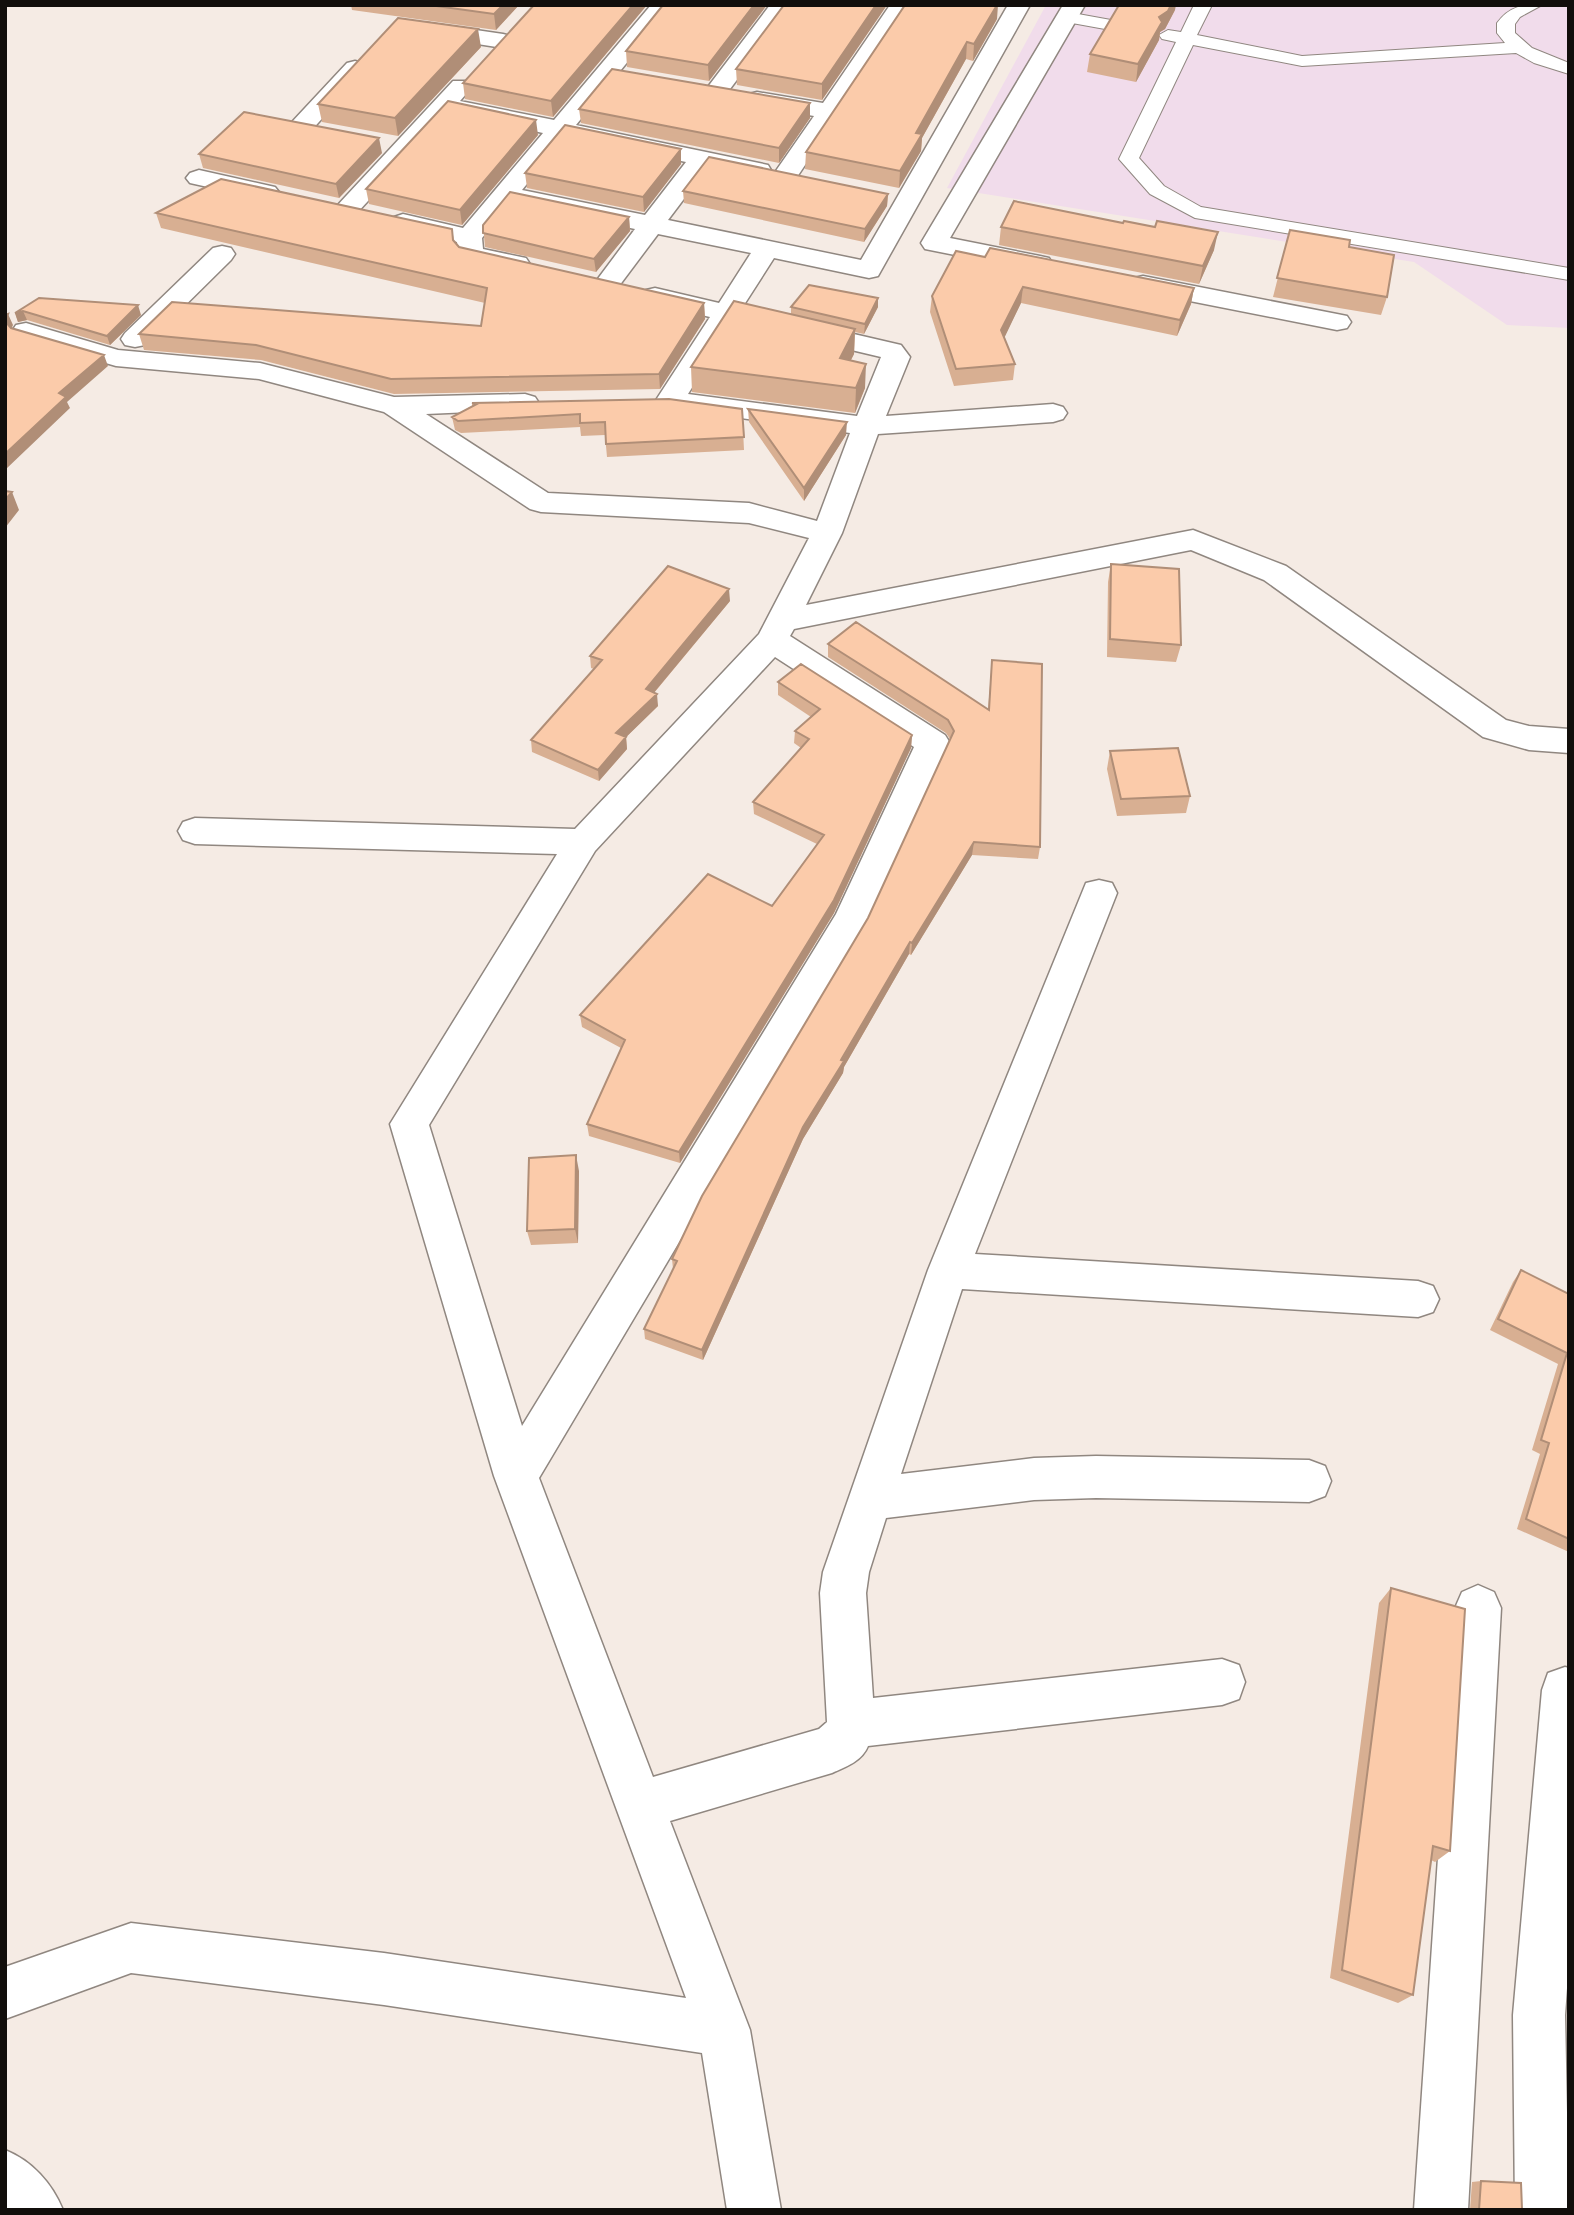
<svg xmlns="http://www.w3.org/2000/svg" width="1574" height="2215" font-family="Ubuntu,sans-serif">
	<rect width="100%" height="100%" fill="#f5ebe4"/>
	<path fill="#f1dceb" d="M1046,5H1569V328L1507,325L1414,262L947,188Z"/>
	<g fill="none" stroke-linecap="round" stroke-linejoin="round">
		<g stroke="#908780" stroke-width="2">
			<path id="lane" d="M1194,5H1212L1197,35L1302,56L1505,43L1497,33V23C1510,6 1521,5 1542,5L1520,17L1515,24V33L1532,48L1569,63V74L1534,63L1516,53L1302,66L1193,45L1139,158L1164,186L1201,207L1569,268V280L1195,218L1150,194L1119,159L1176,42L1162,39L1159,35L1168,30L1181,32Z
				M1067,12L1111,20L1114,24L1105,29L1061,21L1058,17L1061,13Z"/>
		</g>
		<g stroke="#908780" stroke-width="3">
			<path id="street" d="M651,5H674L576,125L759,163L768,165L771,170L768,175L759,177L708,167L668,220L861,260L1008,5H1030L878,276L869,278L774,258L742,308L901,345L910,357L886,416L1053,404L1063,407L1067,413L1063,419L1053,422L878,434L842,533L806,605L1193,530L1286,566L1506,720L1529,726L1569,729V753L1529,750L1483,737L1264,580L1191,550L794,629L790,636L945,735L950,743L865,929L539,1478L653,1777L819,1729L827,1722L820,1593L823,1572L928,1270L1086,883L1099,880L1112,883L1117,893L975,1254L1418,1281L1433,1286L1439,1299L1433,1312L1418,1317L962,1289L901,1474L1034,1458L1096,1456L1309,1460L1325,1466L1331,1481L1325,1496L1309,1502L1096,1498L1034,1500L886,1518L869,1572L866,1593L873,1698L1222,1659L1239,1665L1245,1682L1239,1699L1222,1705L868,1746C862,1761 846,1767 832,1773L670,1821L750,2030L781,2210H727L702,2053L384,2005L131,1973L5,2019V1967L131,1923L384,1953L686,1998L494,1476L390,1124L557,854L195,844L183,840L178,831L183,822L195,818L575,829L759,634L809,538L749,523L541,512L530,509L384,412L259,379L116,366L16,337L12,331L16,325L26,323L118,350L260,363L394,397L525,394L535,397L539,403L535,409L426,414L548,493L749,503L817,521L850,433L690,411C679,408 671,409 660,406L656,400L710,317L646,302L642,296L646,290L655,288L719,303L751,253L658,234L616,290L607,292L598,290L594,284L635,229L511,203L482,238L483,249L526,258L530,264L526,270L517,272L462,260L458,254L457,242L394,227L390,222L394,217L403,214L463,228L543,133L449,113L356,214L347,217L338,214L334,209L453,81H469L473,86L460,101L554,120ZM565,137L686,162L645,215L522,190ZM733,322L881,357L857,416L688,394ZM775,657L914,747L836,914L522,1426L429,1125L595,851Z
				M770,5H793L724,97H708L704,92Z
				M890,5H912L795,180L786,183L777,180L773,175L814,116L757,106L749,104L745,99L749,94L757,92L823,103Z
				M1063,5H1085L950,238L1040,256L1049,258L1053,264L1049,270L1040,272L925,249L921,243Z
				M428,23L503,34L511,36L515,41L511,46L503,48L420,35L417,30L420,25Z
				M355,61L363,63L367,68L363,73L309,133L300,135L291,133L288,128L291,123L347,63Z
				M199,170L275,187L279,192L275,197L266,200L190,183L186,178L190,173Z
				M222,246L231,248L235,254L231,260L145,345L135,347L125,345L121,339L125,333L213,248Z
				M1143,276L1337,314L1347,316L1351,322L1347,328L1337,330L1134,290L1130,284L1134,278Z
				M1478,1585L1494,1592L1501,1608L1468,2210H1414L1455,1608L1462,1592Z
				M1565,1667L1569,1668V1961L1565,2015L1569,2210H1515L1513,2015L1542,1690L1548,1673Z
				M5,2150C32,2161 52,2183 63,2210H5Z"/>
		</g>
		<use href="#lane" fill="#fff" fill-rule="evenodd"/>
		<use href="#street" fill="#fff" fill-rule="evenodd"/>
	</g>
	<path fill="#d8af92" d="M351,5H519L496,30L352,10Z
		M647,5L553,117L465,99L463,83Z
		M767,5L709,81L627,67L626,51Z
		M784,5H887L822,100L737,85L736,69Z
		M1175,10L1165,29L1160,32L1159,40L1136,82L1087,72L1090,54Z
		M997,19L973,61L966,59L922,138L921,151L899,188L805,169L806,152Z
		M481,47L398,136L322,122L318,104Z
		M579,109L810,118L779,163L581,123Z
		M538,135L462,225L369,204L366,189Z
		M382,153L339,198L203,168L199,154Z
		M681,164L644,212L527,188L525,173Z
		M683,191L888,194L887,206L864,242L684,203Z
		M156,213L452,229L454,241L459,247L704,303L705,319L660,389L394,394L261,360L144,350L139,334L481,326L485,303L161,228Z
		M629,217L630,231L596,272L485,247L483,225Z
		M1001,227L1214,250L1199,284L999,245Z
		M1290,230L1349,247L1387,297L1381,315L1273,297Z
		M985,257L1194,288L1191,304L1177,336L1021,303L1004,337L1015,364L1013,380L954,386L930,312L932,296Z
		M39,298L141,315L110,345L27,320L18,322L15,313Z
		M791,307H878L864,334L855,332L854,354L851,360L865,388L855,413L692,392L691,367L791,314Z
		M472,403L742,409L744,450L607,457L605,435L581,436L580,427L461,433L455,430L452,417L472,406Z
		M748,409L846,435L804,501L749,422Z
		M1111,564L1181,645L1176,662L1107,657L1108,582Z
		M730,601L654,693L658,706L626,737L627,749L599,781L532,752L531,740L594,669L591,668L590,656Z
		M828,644L988,710L992,660L1040,847L1038,859L972,855L911,955L909,954L844,1067L843,1073L803,1139L703,1360L645,1339L644,1329L673,1269L672,1259L868,918L950,739L946,733L828,657Z
		M778,682L912,735L911,748L834,913L680,1163L589,1136L587,1124L621,1048L582,1027L580,1015L772,906L817,844L754,814L753,802L801,748L794,743L795,731L811,717L778,695Z
		M1110,751L1190,796L1186,813L1117,816L1107,769Z
		M579,1171L578,1243L531,1245L527,1231Z
		M1521,1270L1569,1294V1552L1517,1529L1540,1454L1532,1450L1558,1364L1490,1330L1513,1282Z
		M1391,1588L1450,1851L1435,1862L1431,1860L1413,1995L1398,2003L1330,1978L1379,1603Z
		M1481,2181L1522,2209L1523,2210H1470L1472,2182Z"/>
	<path fill="#b08e77" d="M503,5H519L496,30L494,14Z
		M633,5H647L553,117L551,101Z
		M754,5H767L709,81L708,65Z
		M876,5H887L822,100V84Z
		M997,5H998L997,19L973,61L974,44Z
		M1171,5H1176L1175,10L1165,29L1160,32L1159,40L1136,82L1138,64L1159,17Z
		M478,29L481,47L398,136L395,118Z
		M967,42L966,59L922,138L921,151L899,188L900,171L916,133Z
		M810,103V118L779,163V148Z
		M536,120L538,135L462,225L460,210Z
		M379,138L382,153L339,198L336,184Z
		M681,149V164L644,212L643,197Z
		M888,194L887,206L864,242L865,229Z
		M629,217L630,231L596,272L594,259Z
		M1218,232L1214,250L1199,284L1203,266Z
		M1023,287L1021,303L1000,347L1001,330Z
		M1194,288L1191,304L1177,336L1180,320Z
		M878,298V307L864,334L865,324Z
		M704,303L705,319L660,389L659,374Z
		M138,305L141,315L110,345L107,336Z
		M23,311L27,320L18,322L15,313Z
		M8,314L13,325L10,332L5,321Z
		M855,329L854,354L839,383L840,358Z
		M104,355L108,366L67,402L70,408L5,470V454L59,393Z
		M866,364L865,388L855,413L856,388Z
		M847,422L846,435L804,501V488Z
		M12,492L19,510L5,528V500Z
		M729,589L730,601L647,701L646,689Z
		M657,694L658,706L618,745L616,733Z
		M912,735L911,748L834,913L680,1163L679,1152Z
		M626,737L627,749L599,781L598,770Z
		M974,842L972,855L911,955L912,943Z
		M910,942L909,954L844,1067L843,1073L803,1139L703,1360L702,1350L803,1127Z
		M576,1155L579,1171L578,1243L575,1229Z"/>
	<path fill="#fbcbaa" stroke="#b08e77" stroke-width="2" d="M429,5H503L494,14Z
		M534,5H633L551,101L463,83Z
		M663,5H754L708,65L626,51Z
		M784,5H876L822,84L736,69Z
		M905,5H997L974,44L967,42L916,133L922,134L900,171L806,152Z
		M1119,5H1171L1168,11L1159,17L1162,22L1138,64L1090,54Z
		M398,18L478,29L395,118L318,104Z
		M612,69L810,103L779,148L579,109Z
		M448,101L536,120L460,210L366,189Z
		M244,112L379,138L336,184L199,154Z
		M565,125L681,149L643,197L525,173Z
		M709,157L888,194L865,229L683,191Z
		M221,179L452,229L453,240L459,247L704,303L659,374L391,379L256,345L139,334L172,302L481,326L487,288L156,213Z
		M510,192L629,217L594,259L483,233V225Z
		M1014,201L1123,223L1124,221L1155,227L1157,221L1218,232L1203,266L1001,227Z
		M1290,230L1350,240L1349,247L1394,255L1387,297L1277,278Z
		M990,248L1194,288L1180,320L1023,287L1001,330L1015,364L956,369L932,296L956,251L985,257Z
		M809,285L878,298L865,324L791,307Z
		M39,298L138,305L107,336L23,311L15,313Z
		M734,301L855,329L840,358L866,364L856,388L691,367Z
		M8,314L5,321L11,328L104,355L59,393L66,397L5,454V315Z
		M669,399L742,409L744,437L606,444L605,422L580,423V414L458,421L452,417L477,404L472,403Z
		M748,409L847,422L804,488Z
		M5,491L12,492L5,500Z
		M1111,564L1179,569L1181,645L1110,639Z
		M668,566L729,589L646,689L657,694L616,733L626,737L598,770L531,740L602,660L590,656Z
		M856,622L989,710L992,660L1042,664L1040,847L974,842L912,943L910,942L841,1060L844,1061L803,1127L702,1350L644,1329L677,1261L672,1259L702,1196L868,918L954,731L948,720L828,644Z
		M801,664L912,735L834,900L679,1152L587,1124L625,1040L580,1015L708,874L772,906L824,835L753,802L809,739L795,731L820,709L778,682Z
		M1178,748L1190,796L1121,799L1110,751Z
		M576,1155L575,1229L527,1231L529,1158Z
		M1521,1270L1569,1294V1539L1526,1519L1549,1443L1541,1440L1567,1353L1498,1319Z
		M1391,1588L1465,1609L1450,1851L1433,1846L1413,1995L1342,1970Z
		M1481,2181L1521,2183L1522,2209L1523,2210H1479Z"/>
	<rect width="1574" height="2215" fill="none" stroke="#110e0b" stroke-width="14"/>
</svg>
